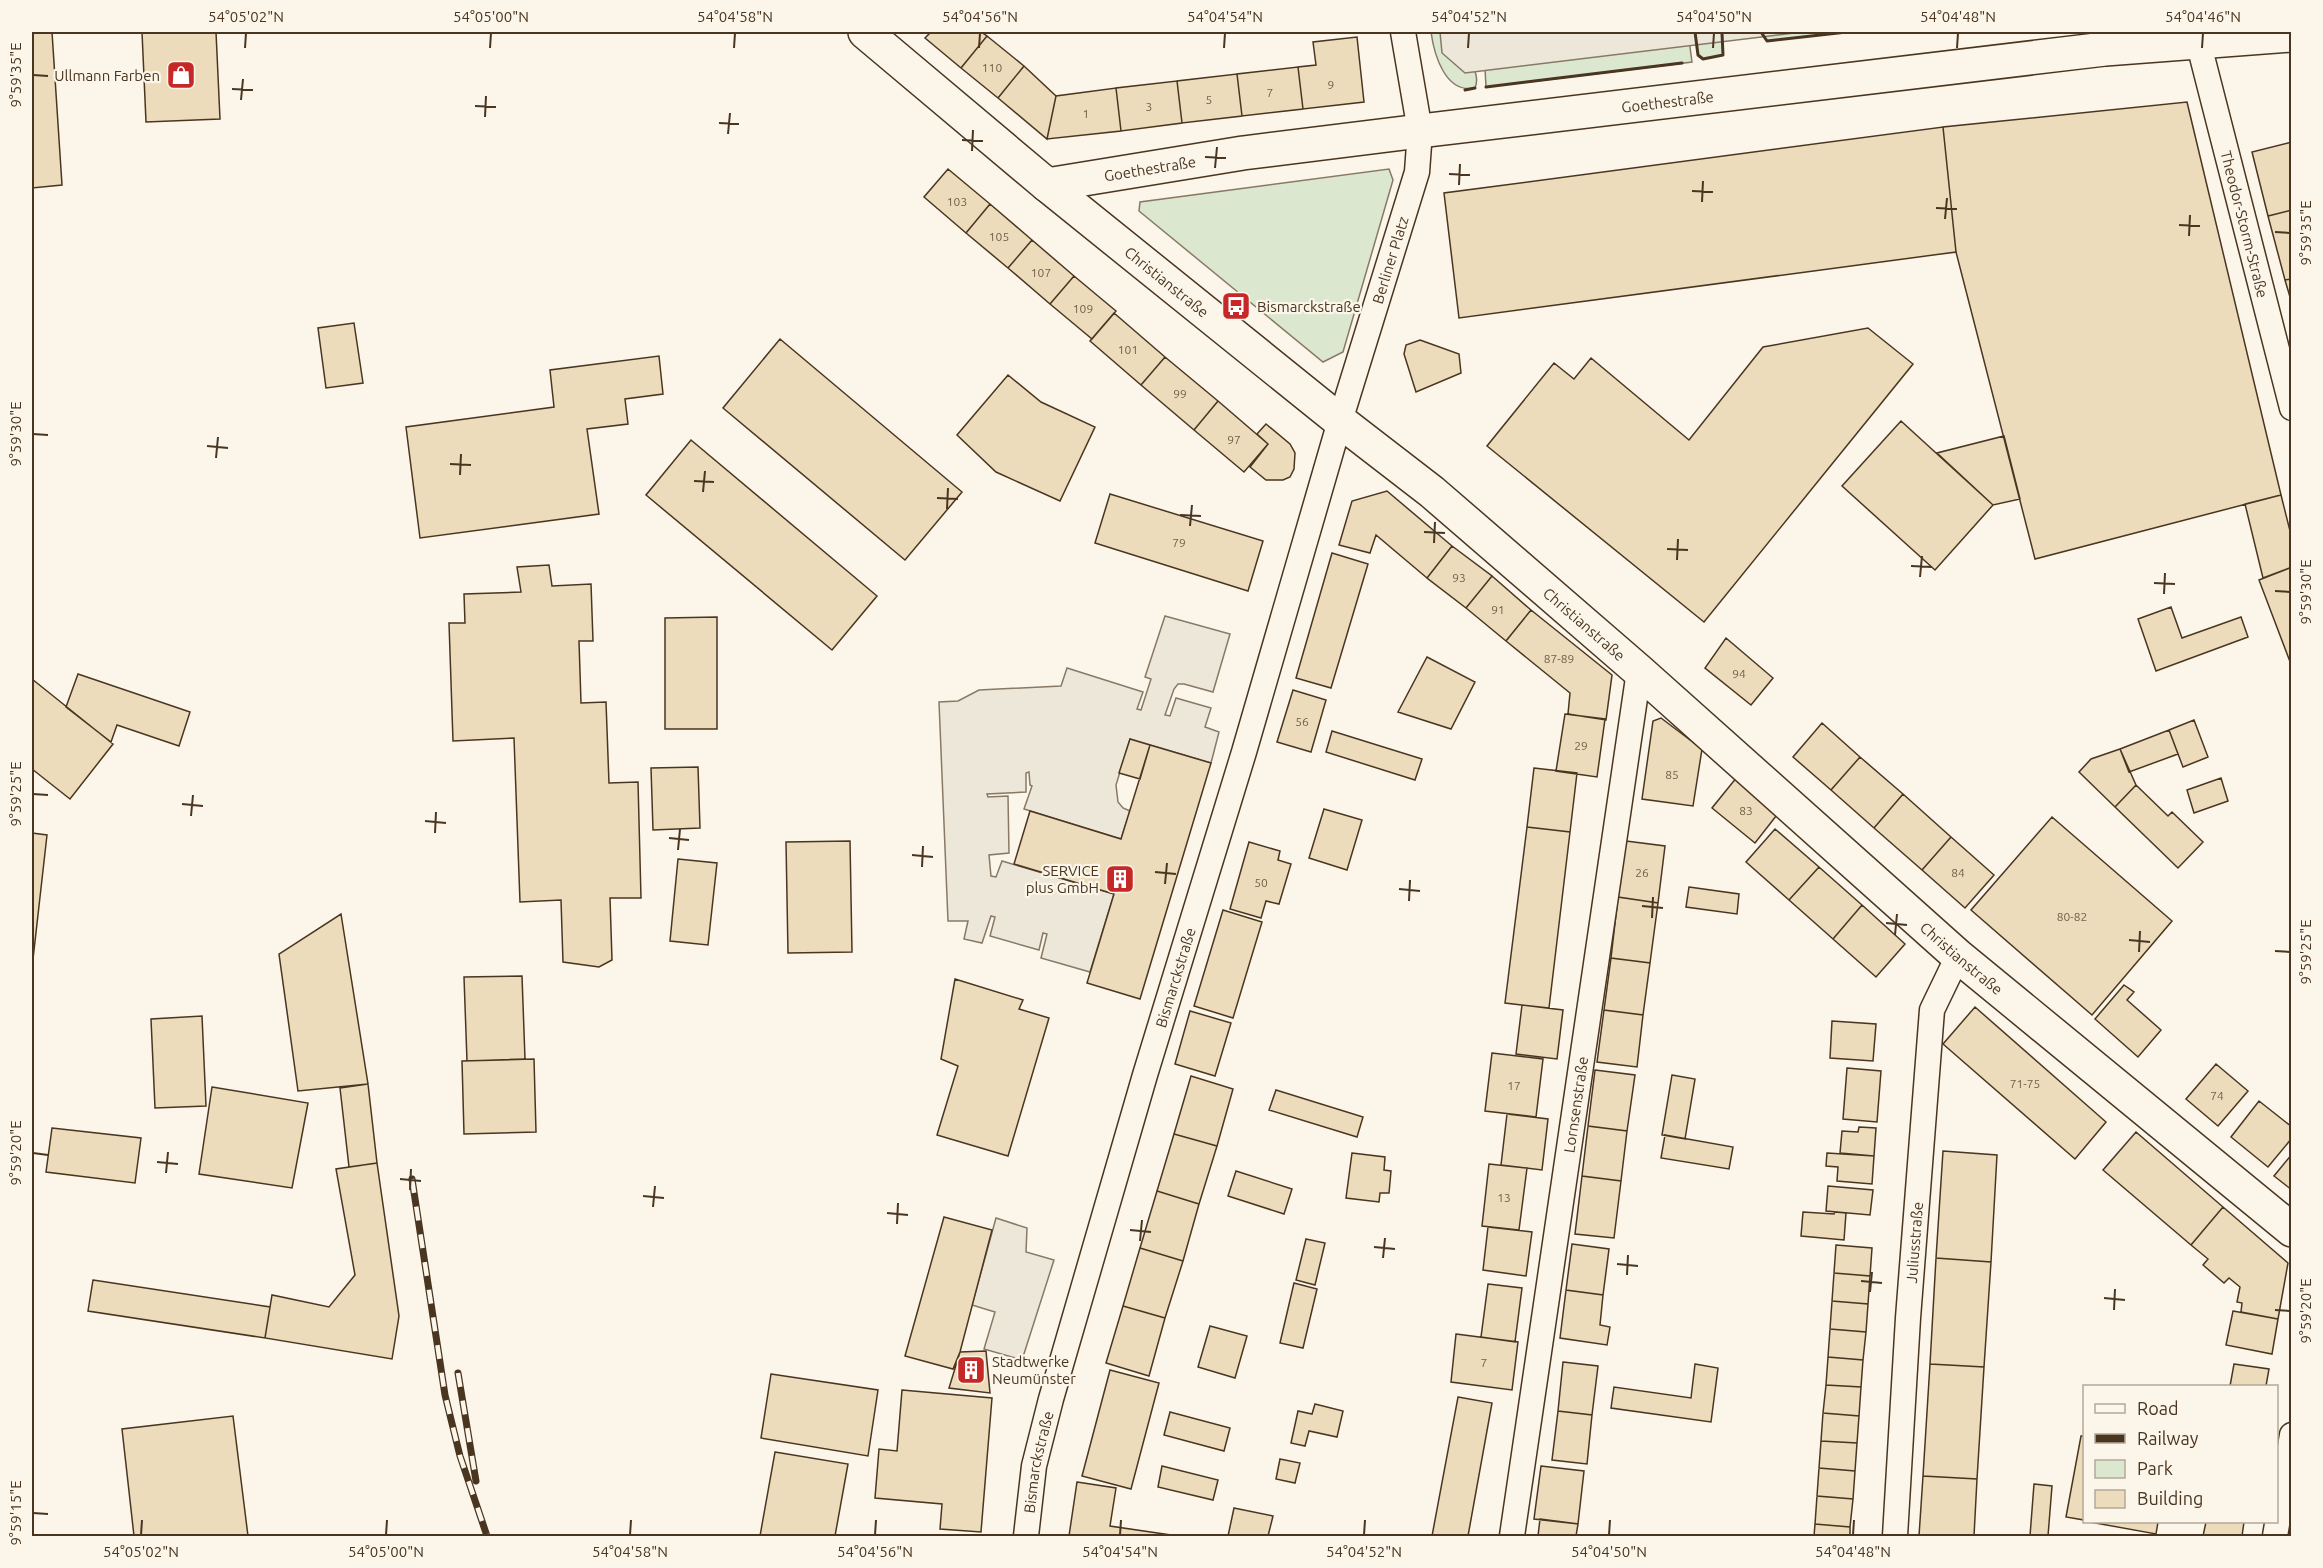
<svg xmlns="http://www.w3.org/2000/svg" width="2323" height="1568" font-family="Ubuntu,sans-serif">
	<rect width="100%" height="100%" fill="#fbf6e9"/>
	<path fill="#dce7d0" stroke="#887966" stroke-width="1.5" d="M1431,32H1441C1454,46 1484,67 1475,88C1445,94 1434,54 1431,32Z
		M1688,32L1692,62L1486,87L1485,68Z
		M1695,32H1722L1723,55L1703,59L1698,55Z
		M1761,32H1847L1767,41Z
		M1389,169L1393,180L1343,352L1323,362L1139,211L1140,202Z"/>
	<path fill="#ede7d9" stroke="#887966" stroke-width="1.5" d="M1440,32H1802L1465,73L1442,53Z
		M1165,616L1230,634L1213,692L1184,684H1178L1174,689L1165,715L1170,716L1176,698L1211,708L1205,727L1219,732L1211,763L1130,739L1116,785L1118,802L1123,808L1130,811L1121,839L1024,809L1032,786L1030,785L1029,772L1026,773V792L987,794L988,797L1008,796L1009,853L989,855L991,876L996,877L1002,861L1114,894L1090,972L1041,958L1047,934L1043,933L1039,950L990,936L995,917L991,916L982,943L964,939L968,921H948L939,702L958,701L979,690L1061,686L1067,668L1143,692L1137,709L1141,710L1151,679L1145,677Z
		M996,1218L1027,1228L1026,1252L1054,1260L1022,1360L984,1349L995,1312L972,1305Z"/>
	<path fill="#ecdcbc" stroke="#4a3520" stroke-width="1.5" d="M32,32H52L62,185L32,188Z
		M142,32H216L220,119L146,122Z
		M931,32H981L987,36L961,68L925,38Z
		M987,36L1024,66L998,98L961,68Z
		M1357,37L1364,102L1303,109L1298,67L1316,65L1313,42Z
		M1024,66L1056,96L1047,139L998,98Z
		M1298,67L1303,109L1242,116L1237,74Z
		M1237,74L1242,116L1182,123L1177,81Z
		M1177,81L1182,123L1121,131L1116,88Z
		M1116,88L1121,131L1047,139L1056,96Z
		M2187,102L2281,495L2035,559L1956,252L1943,127Z
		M1943,127L1956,252L1459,318L1444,193Z
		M2292,142V210L2268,216L2252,152Z
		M948,169L990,204L966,233L924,197Z
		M990,204L1032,240L1008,268L966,233Z
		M2292,210V279L2285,280L2268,216Z
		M1032,240L1074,276L1050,304L1008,268Z
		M1074,276L1116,311L1092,339L1050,304Z
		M2292,279V304L2285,280Z
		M1114,313L1165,357L1141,385L1090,341Z
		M354,323L363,383L326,388L318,328Z
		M1868,328L1913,364L1704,622L1487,446L1554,363L1574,379L1591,358L1689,440L1763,347Z
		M780,339L962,492L905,560L723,408Z
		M1420,340L1459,354L1461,373L1416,392L1404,354L1406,345Z
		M659,356L663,394L625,399L628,424L587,429L599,514L420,538L406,427L554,407L550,370Z
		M1165,357L1218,401L1194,430L1141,385Z
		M1008,375L1041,402L1095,427L1060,501L996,472L957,435Z
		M1218,401L1268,444L1244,472L1194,430Z
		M1901,421L1993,505L1935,570L1842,486Z
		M1266,424L1290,444L1295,453L1294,469L1290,477L1283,480H1266L1250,467L1268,444L1257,434Z
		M2004,436L2020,499L1993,505L1937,453Z
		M691,440L877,596L832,650L646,495Z
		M1387,491L1452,546L1427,578L1376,535L1370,553L1339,545L1352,501Z
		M1110,494L1263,541L1248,591L1095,543Z
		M2281,495L2292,539V567L2263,578L2245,504Z
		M1452,546L1492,576L1466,608L1427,578Z
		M1332,553L1368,564L1331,688L1296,678Z
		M549,565L552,586L591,584L593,641H579L581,703L606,702L609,783L638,782L641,898H610L612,960L599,967L563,962L561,900L520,902L514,738L453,741L449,623H465L464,594L521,592L517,567Z
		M2292,567V667L2259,580Z
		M1492,576L1531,610L1506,641L1466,608Z
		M2171,607L2182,638L2241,617L2248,637L2156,671L2138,619Z
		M1531,610L1612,675L1606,720L1568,714L1570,693L1506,641Z
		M717,617V729H665V618Z
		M1726,638L1773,678L1751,705L1705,668Z
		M1427,657L1475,682L1451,729L1398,712Z
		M78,674L190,712L179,746L117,725L111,742L66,707Z
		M32,679L113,744L70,799L32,769Z
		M1293,690L1326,700L1311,752L1277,742Z
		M1565,714L1605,719L1597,777L1556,771Z
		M1661,718L1702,749L1693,806L1642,799L1653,721Z
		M2194,720L2208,757L2183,767L2169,730Z
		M1822,723L1860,757L1831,790L1793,757Z
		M2169,730L2178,754L2129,772L2120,749Z
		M1332,731L1422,759L1415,780L1326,752Z
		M1130,739L1150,745L1140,779L1119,773Z
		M1150,745L1211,763L1140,999L1087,983L1114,894L1014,864L1030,811L1121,839Z
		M2120,749L2136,785L2115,807L2079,772L2091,759Z
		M1860,757L1903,794L1874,828L1831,790Z
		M698,767L700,828L653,830L651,768Z
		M1534,768L1577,773L1570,832L1527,827Z
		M1737,777L1780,811L1755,843L1712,808Z
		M2221,778L2228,801L2194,813L2187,790Z
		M2136,785L2168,816L2172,812L2203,842L2178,868L2115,807Z
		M1903,794L1951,837L1922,870L1874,828Z
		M1324,809L1362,820L1347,870L1309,858Z
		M2052,817L2172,921L2092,1015L1971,910Z
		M1527,827L1570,832L1549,1008L1505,1003Z
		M1775,829L1819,867L1789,900L1746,862Z
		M32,833L47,835L32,968Z
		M1951,837L1994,875L1965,908L1922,870Z
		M850,841L852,952L788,953L786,842Z
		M1626,841L1665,846L1658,903L1618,897Z
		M1249,842L1280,851L1278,860L1291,864L1279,904L1266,901L1261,918L1230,909Z
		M678,859L717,863L708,945L670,941Z
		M1819,867L1862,905L1833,939L1789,900Z
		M1689,887L1739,894L1737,914L1686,907Z
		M1618,897L1658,903L1650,963L1611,958Z
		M1862,905L1905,944L1876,977L1833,939Z
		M1223,910L1262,922L1233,1018L1194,1006Z
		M341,914L368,1084L298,1091L279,954Z
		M1611,958L1650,963L1643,1015L1604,1010Z
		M522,976L525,1059L467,1061L464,977Z
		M955,979L1023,1000L1019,1009L1049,1018L1008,1156L937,1135L958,1066L941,1059Z
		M2124,985L2134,992L2127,1000L2161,1030L2138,1057L2095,1019Z
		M1522,1005L1563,1010L1557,1059L1516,1054Z
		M1975,1007L2106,1122L2075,1159L1943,1044Z
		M1604,1010L1643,1015L1637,1067L1597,1062Z
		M1190,1011L1231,1023L1215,1076L1175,1064Z
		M202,1016L206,1106L155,1108L151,1019Z
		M1832,1021L1876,1024L1873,1061L1830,1058Z
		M1492,1053L1543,1059L1536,1117L1485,1111Z
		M534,1059L536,1132L464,1134L462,1061Z
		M2216,1064L2248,1091L2218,1126L2186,1099Z
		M1847,1068L1881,1071L1877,1122L1843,1119Z
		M1595,1070L1635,1075L1627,1131L1588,1126Z
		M1672,1075L1695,1079L1685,1139L1662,1135Z
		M1191,1076L1233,1089L1217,1146L1174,1134Z
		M368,1084L377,1163L349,1167L340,1088Z
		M212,1087L308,1103L292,1188L199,1174Z
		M1276,1090L1363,1117L1357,1137L1269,1110Z
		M2259,1101L2292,1127V1138L2268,1167L2231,1137Z
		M1507,1114L1548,1119L1542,1170L1501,1165Z
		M1588,1126L1627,1131L1621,1181L1582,1176Z
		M1859,1127L1876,1128L1874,1156L1840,1153L1842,1131L1858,1132Z
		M52,1128L141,1138L135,1183L46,1172Z
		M2136,1132L2223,1207L2191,1245L2103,1170Z
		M1174,1134L1217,1146L1199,1204L1157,1191Z
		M1665,1135L1733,1147L1729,1169L1661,1158Z
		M1943,1151L1997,1155L1991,1262L1936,1258Z
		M1352,1153L1385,1157L1384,1170L1391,1171L1389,1193H1380L1379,1202L1346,1198Z
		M1827,1153L1874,1156L1872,1184L1837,1181L1838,1167L1826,1166Z
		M2292,1154V1190L2274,1176Z
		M377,1163L399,1316L392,1359L265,1338L272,1295L329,1307L355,1275L336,1169Z
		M1489,1164L1527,1168L1519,1230L1482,1226Z
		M1236,1171L1292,1189L1284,1214L1228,1196Z
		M1582,1176L1621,1181L1614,1238L1575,1234Z
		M1828,1186L1873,1190L1870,1215L1826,1211Z
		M1157,1191L1199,1204L1183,1261L1140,1248Z
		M2223,1207L2288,1263L2278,1319L2241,1312L2242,1303L2237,1302L2240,1287L2229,1278L2224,1283L2203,1265L2208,1259L2191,1245Z
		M1803,1212L1834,1214L1835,1212L1846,1213L1844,1240L1801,1236Z
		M944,1217L992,1230L960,1352L953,1369L905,1356Z
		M1488,1227L1532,1232L1526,1276L1483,1270Z
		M1306,1239L1325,1243L1315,1285L1296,1280Z
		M1572,1244L1609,1249L1603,1295L1566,1290Z
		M1836,1245L1872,1248L1870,1276L1834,1273Z
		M1140,1248L1183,1261L1165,1318L1123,1306Z
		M1936,1258L1991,1262L1984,1367L1930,1364Z
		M1834,1273L1870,1276L1868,1304L1832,1301Z
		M93,1280L270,1307L265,1338L88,1311Z
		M1294,1283L1317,1289L1303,1348L1280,1343Z
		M1488,1284L1522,1288L1515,1342L1481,1337Z
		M1566,1290L1603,1295L1600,1325L1610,1327L1607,1345L1560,1338Z
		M1832,1301L1868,1304L1866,1332L1830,1329Z
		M1123,1306L1165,1318L1149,1376L1106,1363Z
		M2233,1311L2278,1319L2272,1354L2226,1345Z
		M1210,1326L1247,1336L1235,1378L1198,1367Z
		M1830,1329L1866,1332L1863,1360L1828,1357Z
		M1456,1334L1518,1342L1512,1390L1451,1382Z
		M986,1351L990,1393L949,1388L960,1352Z
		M1828,1357L1863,1360L1861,1387L1826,1385Z
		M1563,1362L1598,1366L1592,1415L1558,1411Z
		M1695,1364L1718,1368L1711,1422L1611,1408L1614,1387L1691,1398Z
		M1930,1364L1984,1367L1977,1479L1923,1476Z
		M2234,1364L2269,1369L2266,1386H2230Z
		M1110,1370L1159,1383L1131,1489L1082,1476Z
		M771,1374L878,1390L868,1456L761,1438Z
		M1826,1385L1861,1387L1859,1416L1823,1413Z
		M902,1390L992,1398L981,1532L940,1529L942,1504L875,1498L879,1449L897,1451Z
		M1458,1397L1492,1403L1468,1536H1432Z
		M1315,1404L1343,1411L1337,1437L1309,1431L1305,1446L1291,1443L1298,1411L1312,1414Z
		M1558,1411L1592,1415L1587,1464L1552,1460Z
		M1170,1412L1230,1428L1224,1451L1164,1435Z
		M1823,1413L1859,1416L1857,1443L1821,1441Z
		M233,1416L248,1536H134L122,1429Z
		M2081,1436H2084V1520L2066,1517Z
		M1821,1441L1857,1443L1855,1471L1819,1468Z
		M775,1452L848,1464L835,1536H760Z
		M1280,1459L1300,1463L1295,1483L1276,1479Z
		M1162,1466L1218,1480L1213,1500L1158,1487Z
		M1541,1466L1584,1471L1578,1524L1534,1519Z
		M1819,1468L1855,1471L1853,1499L1817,1496Z
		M1923,1476L1977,1479L1974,1536H1919Z
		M1077,1482L1116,1488L1110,1526L1178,1536H1069Z
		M2034,1484L2052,1486L2048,1536H2030Z
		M1817,1496L1853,1499L1850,1527L1815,1524Z
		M1234,1508L1273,1516L1268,1536H1228Z
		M1540,1519L1578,1524L1576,1536H1538Z
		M2090,1522H2158L2156,1534Z
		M2206,1522H2244L2242,1536H2203Z
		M1815,1524L1850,1527V1536H1814Z"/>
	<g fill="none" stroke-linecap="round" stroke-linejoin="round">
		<g stroke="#4a3520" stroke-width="27">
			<g id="street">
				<path id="s1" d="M2198,41L2292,408"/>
				<path id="s2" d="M1026,1536L1034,1466L1051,1399L1145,1075L1244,752L1340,421L1417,172L1420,131L1403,32"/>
				<path id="s3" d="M1512,1536L1639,671"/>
				<path id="s4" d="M1895,1536L1908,1318L1932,1010L1958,956"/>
				<path d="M2275,1536L2292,1435"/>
			</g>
		</g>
		<g stroke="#4a3520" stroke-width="36">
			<g id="secondary">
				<path id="s5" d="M1047,185L1340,421L1432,492L1639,671L1958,956L2292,1230"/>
			</g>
		</g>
		<g stroke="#4a3520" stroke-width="36">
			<g id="primary">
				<path id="s6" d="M865,32L1047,185L1243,153L1420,131L2105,49L2292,35"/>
			</g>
		</g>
		<use href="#street" stroke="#fbf6e9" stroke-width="24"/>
		<use href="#secondary" stroke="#fbf6e9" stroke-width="33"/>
		<use href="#primary" stroke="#fbf6e9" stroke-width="33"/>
		<g stroke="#4a3520" stroke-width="7">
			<path id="rail" d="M412,1179L445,1395L460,1456L487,1536
				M458,1373L476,1481"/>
		</g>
		<use href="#rail" stroke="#fbf6e9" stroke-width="4.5" stroke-dasharray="14" stroke-linecap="butt"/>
		<path stroke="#4a3520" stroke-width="3" d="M1695,32L1698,55L1703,59L1723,55L1722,33
			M1761,32L1767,41L1847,32
			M1486,87L1682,63
			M1465,90L1475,88"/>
	</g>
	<path fill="none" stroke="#4a3520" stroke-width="2" d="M245,48L246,33M490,48L491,33M734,48L735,33M979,48L980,33M1224,48L1225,33M1468,48L1469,33M1713,48L1714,33M1957,48L1958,33M2202,48L2203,33M33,75L48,76M232,89L253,90M241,100L243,79M475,106L496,107M485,117L486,96M719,123L739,124M728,134L730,113M962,140L983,141M972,151L973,130M1205,157L1226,158M1215,168L1217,147M1449,174L1470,175M1459,185L1460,164M1692,191L1713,192M1702,202L1703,181M1936,208L1957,209M1945,219L1947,198M2179,225L2200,226M2275,232L2290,233M2189,236L2190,215M33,434L48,435M207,446L228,448M216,458L218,437M450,464L471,465M460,475L461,454M694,481L714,482M703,492L705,471M937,498L958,499M947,509L948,488M1180,515L1201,516M1190,526L1192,505M1424,532L1445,533M1434,543L1435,522M1667,549L1688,550M1677,560L1678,539M1911,566L1932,567M1920,577L1922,556M2154,583L2175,584M2275,591L2290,592M2164,594L2165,573M33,794L48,795M182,804L203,806M191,816L193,795M425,821L446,823M435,833L436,812M669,838L689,840M678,850L680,829M912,855L933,857M922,867L923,846M1155,872L1176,874M1165,884L1167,863M1399,889L1420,891M1409,901L1410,880M1642,906L1663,908M1652,918L1653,897M1886,923L1907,925M1895,935L1897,914M2129,940L2150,942M2275,951L2290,952M2139,952L2140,931M33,1153L48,1155M157,1162L178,1164M166,1173L168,1152M400,1179L421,1181M410,1190L411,1169M643,1196L664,1198M653,1207L655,1186M887,1213L908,1215M897,1224L898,1203M1130,1230L1151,1232M1140,1241L1142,1220M1374,1247L1395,1249M1383,1258L1385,1238M1617,1264L1638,1266M1627,1275L1628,1255M1861,1281L1882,1283M1870,1292L1872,1272M2104,1298L2125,1300M2114,1310L2115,1289M2275,1310L2290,1311M33,1513L48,1514M141,1535L142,1520M386,1535L387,1520M630,1535L631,1520M875,1535L876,1520M1120,1535L1121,1520M1364,1535L1365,1520M1609,1535L1610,1520M1853,1535L1854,1520"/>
	<defs>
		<g id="shop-square" transform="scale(1.5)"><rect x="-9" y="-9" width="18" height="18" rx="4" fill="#c62828" stroke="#fbf6e9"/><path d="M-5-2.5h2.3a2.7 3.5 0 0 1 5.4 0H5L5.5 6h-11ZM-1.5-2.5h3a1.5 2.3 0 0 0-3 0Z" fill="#fff"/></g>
		<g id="bus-square" transform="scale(1.5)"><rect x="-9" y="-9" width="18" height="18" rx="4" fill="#c62828" stroke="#fbf6e9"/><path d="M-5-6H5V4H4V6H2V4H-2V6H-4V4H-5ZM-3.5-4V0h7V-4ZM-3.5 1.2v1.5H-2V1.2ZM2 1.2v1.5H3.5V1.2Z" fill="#fff"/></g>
		<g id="building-square" transform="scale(1.5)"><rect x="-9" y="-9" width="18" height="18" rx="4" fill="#c62828" stroke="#fbf6e9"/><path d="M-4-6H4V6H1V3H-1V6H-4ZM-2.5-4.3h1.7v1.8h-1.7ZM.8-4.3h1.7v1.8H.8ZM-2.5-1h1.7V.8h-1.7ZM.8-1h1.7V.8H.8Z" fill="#fff"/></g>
	</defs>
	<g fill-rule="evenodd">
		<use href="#shop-square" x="181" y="75"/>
		<use href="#bus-square" x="1236" y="306"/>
		<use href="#building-square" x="1120" y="879"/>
		<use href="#building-square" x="971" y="1370"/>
	</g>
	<g text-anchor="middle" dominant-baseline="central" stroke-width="4.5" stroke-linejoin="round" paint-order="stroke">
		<g font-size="12" fill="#725f47">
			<text x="992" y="67">110</text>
			<text x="1331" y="84">9</text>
			<text x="1270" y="92">7</text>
			<text x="1209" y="99">5</text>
			<text x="1149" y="106">3</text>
			<text x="1086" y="113">1</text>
			<text x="957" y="201">103</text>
			<text x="999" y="236">105</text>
			<text x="1041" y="272">107</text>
			<text x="1083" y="308">109</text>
			<text x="1128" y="349">101</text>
			<text x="1180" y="393">99</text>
			<text x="1234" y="439">97</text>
			<text x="1179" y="542">79</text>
			<text x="1459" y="577">93</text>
			<text x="1498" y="609">91</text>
			<text x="1559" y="658">87-89</text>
			<text x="1739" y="673">94</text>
			<text x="1302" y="721">56</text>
			<text x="1581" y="745">29</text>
			<text x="1672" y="774">85</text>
			<text x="1746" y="810">83</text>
			<text x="1642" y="872">26</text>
			<text x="1958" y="872">84</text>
			<text x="1261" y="882">50</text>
			<text x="2072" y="916">80-82</text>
			<text x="2025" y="1083">71-75</text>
			<text x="1514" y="1085">17</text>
			<text x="2217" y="1095">74</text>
			<text x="1504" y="1197">13</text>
			<text x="1484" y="1362">7</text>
		</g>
		<g font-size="15" fill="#4a3520" stroke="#fbf6e9" text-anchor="end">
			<text x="160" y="75">Ullmann Farben</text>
			<text x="1257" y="306" text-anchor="start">Bismarckstraße</text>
			<text x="1099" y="870">SERVICE<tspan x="1099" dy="17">plus GmbH</tspan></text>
			<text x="992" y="1361" text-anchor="start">Stadtwerke<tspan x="992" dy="17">Neumünster</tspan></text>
		</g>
		<g font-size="15" fill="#4a3520" stroke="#fbf6e9">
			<text stroke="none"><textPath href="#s6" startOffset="864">Goethestraße</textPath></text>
			<text stroke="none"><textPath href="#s6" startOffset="342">Goethestraße</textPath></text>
			<text stroke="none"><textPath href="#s1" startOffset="189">Theodor-Storm-Straße</textPath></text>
			<text stroke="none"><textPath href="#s2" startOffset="1328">Berliner Platz</textPath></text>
			<text stroke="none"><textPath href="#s5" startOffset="154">Christianstraße</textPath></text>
			<text stroke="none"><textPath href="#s5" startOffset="694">Christianstraße</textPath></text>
			<text stroke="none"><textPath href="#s5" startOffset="1198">Christianstraße</textPath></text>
			<text stroke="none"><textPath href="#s2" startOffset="579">Bismarckstraße</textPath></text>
			<text stroke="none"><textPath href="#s3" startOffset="436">Lornsenstraße</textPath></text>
			<text stroke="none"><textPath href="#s4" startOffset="294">Juliusstraße</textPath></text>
			<text stroke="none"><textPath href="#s2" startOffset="75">Bismarckstraße</textPath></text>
		</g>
	</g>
	<rect width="2323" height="1568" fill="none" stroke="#fbf6e9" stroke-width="66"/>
	<rect x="2083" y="1385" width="195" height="138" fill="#fbf6e9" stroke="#b4a999" stroke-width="1.5"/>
	<rect x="2095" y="1404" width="30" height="9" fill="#fbf6e9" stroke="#b4a999" stroke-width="1.5"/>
	<text x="2137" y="1415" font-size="18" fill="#4a3520">Road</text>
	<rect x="2095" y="1434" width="30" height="9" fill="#4a3520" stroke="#b4a999" stroke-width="1.5"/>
	<text x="2137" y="1445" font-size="18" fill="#4a3520">Railway</text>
	<rect x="2095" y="1460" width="30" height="18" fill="#dce7d0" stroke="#b4a999" stroke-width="1.5"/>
	<text x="2137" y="1475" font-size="18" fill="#4a3520">Park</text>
	<rect x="2095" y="1490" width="30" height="18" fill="#ecdcbc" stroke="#b4a999" stroke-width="1.5"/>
	<text x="2137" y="1505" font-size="18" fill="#4a3520">Building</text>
	<rect x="33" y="33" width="2257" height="1502" fill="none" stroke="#4a3520" stroke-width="2"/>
	<g font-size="15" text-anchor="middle" fill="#4a3520">
		<text x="246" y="22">54°05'02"N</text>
		<text x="491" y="22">54°05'00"N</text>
		<text x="735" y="22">54°04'58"N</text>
		<text x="980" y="22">54°04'56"N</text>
		<text x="1225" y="22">54°04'54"N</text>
		<text x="1469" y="22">54°04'52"N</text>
		<text x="1714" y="22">54°04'50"N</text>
		<text x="1958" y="22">54°04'48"N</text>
		<text x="2203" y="22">54°04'46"N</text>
		<text transform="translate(16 75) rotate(-90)" y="5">9°59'35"E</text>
		<text transform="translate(2306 233) rotate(-90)" y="5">9°59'35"E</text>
		<text transform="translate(16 434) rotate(-90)" y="5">9°59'30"E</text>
		<text transform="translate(2306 592) rotate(-90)" y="5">9°59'30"E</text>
		<text transform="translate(16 794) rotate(-90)" y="5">9°59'25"E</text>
		<text transform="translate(2306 952) rotate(-90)" y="5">9°59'25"E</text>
		<text transform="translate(16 1153) rotate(-90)" y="5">9°59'20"E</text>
		<text transform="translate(2306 1311) rotate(-90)" y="5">9°59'20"E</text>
		<text transform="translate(16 1513) rotate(-90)" y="5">9°59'15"E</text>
		<text x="141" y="1557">54°05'02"N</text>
		<text x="386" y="1557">54°05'00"N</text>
		<text x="630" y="1557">54°04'58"N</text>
		<text x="875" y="1557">54°04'56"N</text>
		<text x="1120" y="1557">54°04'54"N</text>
		<text x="1364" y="1557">54°04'52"N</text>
		<text x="1609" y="1557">54°04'50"N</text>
		<text x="1853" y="1557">54°04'48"N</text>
	</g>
</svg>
